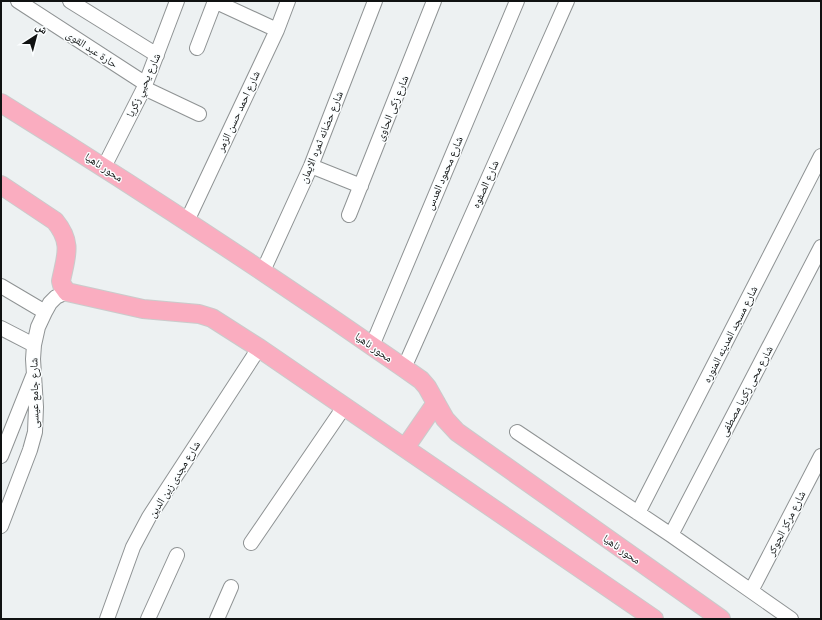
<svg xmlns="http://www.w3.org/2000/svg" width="822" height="620" font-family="'IBM Plex Sans','Noto Naskh Arabic',sans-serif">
	<rect width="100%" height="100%" fill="#edf1f2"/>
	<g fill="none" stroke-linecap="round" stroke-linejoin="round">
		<g stroke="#8f9394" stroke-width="16">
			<path id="minor" d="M18,1L146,84
				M70,1L157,55
				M214,1L277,30
				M197,48L215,1
				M144,88L199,114
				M311,166L361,186
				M104,167L144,88L177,1
				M349,215L434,1
				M187,221L277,30L288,1
				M263,271L311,166L375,1
				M1,286L45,312
				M1,328L34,345
				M372,346L517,1
				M404,368L567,1
				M517,432L671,535L791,619
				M1,456L33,376
				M638,513L821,156
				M1,526L30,450L35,432L36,407L33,359L34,345L38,327L45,312L50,303L56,297L67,292
				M671,535L821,247
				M251,543L344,407
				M751,591L821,456
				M107,619L133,547L149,517L259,348
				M148,619L177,555
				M217,619L231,587"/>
		</g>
		<g stroke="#cacbcb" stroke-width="20">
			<path id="major" d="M1,103C138,188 272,276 404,368L421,380L427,387L445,419L457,432L721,619
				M1,185L55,221C73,243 66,256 61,281L62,285L67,292L143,309L199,314L212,318L259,348L654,619
				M405,448L436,403"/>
		</g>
		<use href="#minor" stroke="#fff" stroke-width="14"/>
		<use href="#major" stroke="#faadc0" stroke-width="18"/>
	</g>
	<g text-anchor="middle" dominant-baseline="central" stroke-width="3" stroke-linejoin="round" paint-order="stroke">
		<g font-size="11" fill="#101212" stroke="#fbfeff">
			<text transform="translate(92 49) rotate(33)">حارة عبد القوى</text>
			<text transform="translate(143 85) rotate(-66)">شارع يحيي زكريا</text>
			<text transform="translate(392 108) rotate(-68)">شارع زكى الحاوى</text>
			<text transform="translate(238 111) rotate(-65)">شارع احمد حسن الزمر</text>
			<text transform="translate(321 137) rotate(-68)">شارع حضانه ثمره الايمان</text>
			<text transform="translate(104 167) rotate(33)">محور ناهيا</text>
			<text transform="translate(444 173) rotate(-67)">شارع محمود العدس</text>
			<text transform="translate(485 184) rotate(-66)">شارع الصفوه</text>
			<text transform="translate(730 334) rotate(-63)">شارع مسجد المدينه المنوره</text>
			<text transform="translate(374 347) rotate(35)">محور ناهيا</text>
			<text transform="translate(746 391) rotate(-62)">شارع محى زكريا مصطفى</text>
			<text transform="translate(34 393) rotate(-91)">شارع جامع عيسى</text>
			<text transform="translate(174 479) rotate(-58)">شارع مجدى زين الدين</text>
			<text transform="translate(786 523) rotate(-63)">شارع مركز الجوكر</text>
			<text transform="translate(622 549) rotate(35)">محور ناهيا</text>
		</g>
	</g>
	<rect width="822" height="620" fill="none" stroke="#101212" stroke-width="4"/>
	<g transform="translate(36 36) rotate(36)" stroke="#fbfeff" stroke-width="3" paint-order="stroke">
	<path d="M0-3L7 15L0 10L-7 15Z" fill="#101212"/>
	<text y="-6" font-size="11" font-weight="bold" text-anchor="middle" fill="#101212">ش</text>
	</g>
</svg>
